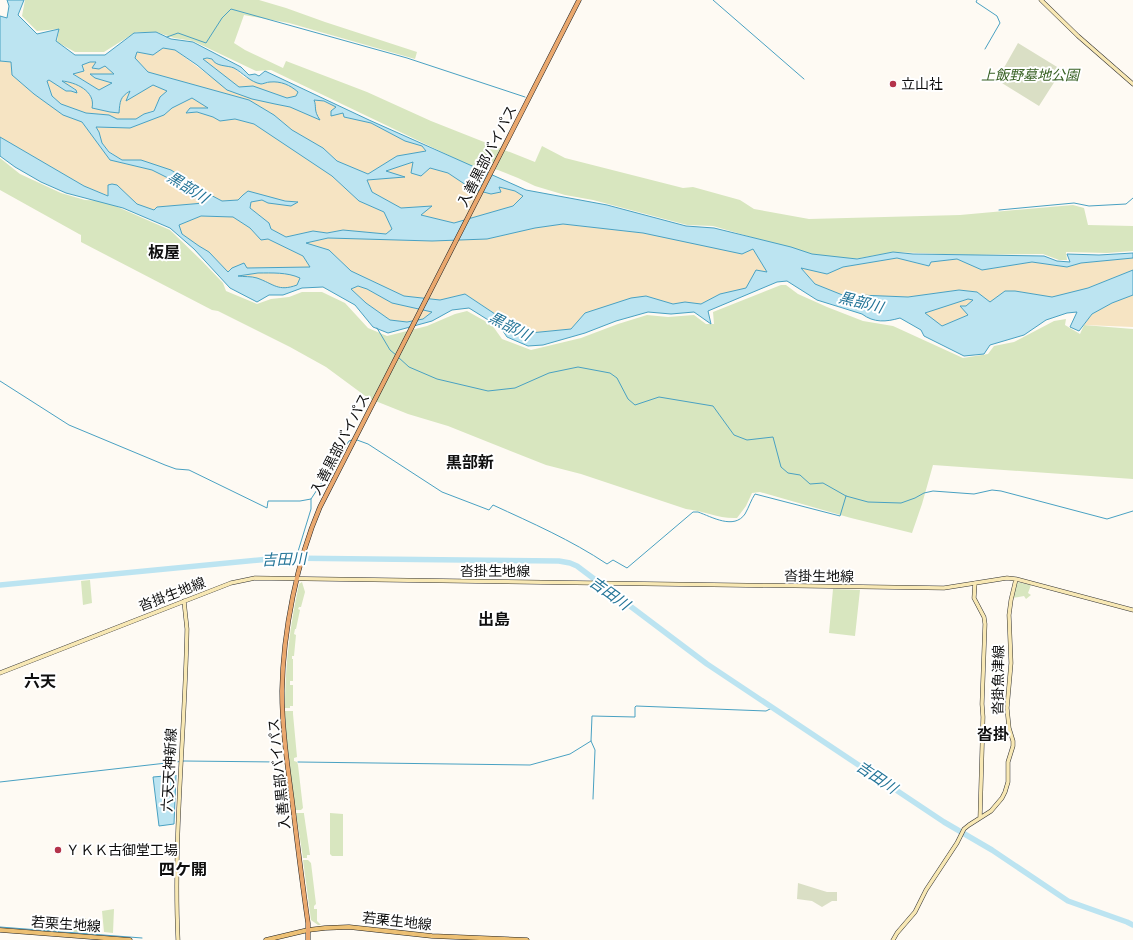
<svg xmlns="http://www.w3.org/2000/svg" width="1133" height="940" font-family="Lora,'Noto Sans JP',serif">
	<rect width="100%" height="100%" fill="#fefaf3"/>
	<path fill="#d8e6bf" d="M25,0H259L286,8L325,22L417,52L415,59L289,23L244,15L234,43L245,50L283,68L286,61L367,92L431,121L535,162L542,146L565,158L683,188L693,187L740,200L754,209L809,219L960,215L1073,205L1084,208L1088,225L1133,226V251L1107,253L1066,252L1067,260H1059L1043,254L967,255L893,252L855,259L814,255L713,226L687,225L593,200L565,195L535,186L518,178L498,170L469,165L271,70L256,71L193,41L174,38L156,32H136L104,52H75L57,42L59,29L37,31L22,16Z
		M0,158L20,174L61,193L85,200L104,201L170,230L203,262L223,283L226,291L257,304L271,299L289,297L302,292H322L345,303L368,328L387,336L427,326L455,314L467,311L492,325L502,339L531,350L581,338L618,324L647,315L668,317L694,315L706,324H714L713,312L781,285H786L798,294L827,307L863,321L893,326L963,358L988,354L994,346L1014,342L1054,321L1066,319L1065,325L1080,334L1084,325L1133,329V479L933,465L922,504L912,533L851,518L760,492L752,493L746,506L737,518C719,519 705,511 686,509L581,474L546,465L448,426L408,414L368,398L326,367L290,347L218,311L212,310L81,242V235L79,234L0,190Z
		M90,580L92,603L83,605L81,581Z
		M302,582L305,592L301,607H299L298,609L300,610L296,629H295L294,634L296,635L294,656H292V659H293V681H290V685H293V706H290V708H285C285,666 290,625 299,584Z
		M1017,582L1031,585L1028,593L1031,595L1026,599L1024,596L1013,598Z
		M833,589L860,590L855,636L829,633Z
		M285,711H293V714L297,757L294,758V761L297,762L298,765L303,808L301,810H295L286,734Z
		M296,813H304V814L310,855H307V858H303Z
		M330,813L343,814V856H332L330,854Z
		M303,860H308L311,863L316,904L314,906V909H317V921L321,925H318L311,920Z
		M114,909L113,933L104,932L102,911Z
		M86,918L88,933L32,929L31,924Z"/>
	<path fill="#f6e4c3" d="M163,48L175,50L211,77L275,104L290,107L319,119L315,113L314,99C324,101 342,105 344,117L371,123L405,141L422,146L427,151L397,156L368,174L337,161L323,148L292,130L274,115L249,100L148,72L135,58L137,52L153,55Z
		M202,58L212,59L221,65L234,68L244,77L261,84L270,82H280L292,87L298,92L296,96L287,98L253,86L239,87Z
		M0,61L11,62L12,75L34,94L63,115L82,122L110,160L152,170L174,181L205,203L157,207L154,210L137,205L117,185L109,196L84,186L0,137Z
		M90,62H96L92,68L105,66L115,74H91L95,78L112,83L99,90L72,73L84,71L82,65Z
		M50,80L66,91L76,89L60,81C65,82 70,82 74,83C84,86 95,97 92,108L110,112H119C120,100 120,97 131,91L127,100L153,85L168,91L160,97L154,110L144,114L136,119H117L109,115L86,113L61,104L52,96L47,81Z
		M192,98L209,108L186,113L197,112L213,117L220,121L235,119L254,124L332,176L359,201L384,212L392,229L386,234L343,230L327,233L313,231L286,237L271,229L269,223L250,208L251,202L262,200L268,203L297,202L243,195L238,200L222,201L141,160H122L110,152L102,143L99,132L95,127L130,128L164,115L172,108Z
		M413,162L411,173L421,176L430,168L448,173L472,189L501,192L498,187L515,191L523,196L513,206L454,223L421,215L431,206L401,208L372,192L367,180L404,177L385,171Z
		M201,216L233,217L250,228L261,240L268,239L303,256L310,267L247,268L228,272L209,252L199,246L182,234L179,225Z
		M563,224L643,233L753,249L767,272L746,288L720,294L701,304L685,302L673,304L646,296L585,313L571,329L530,333L516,328L465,294L440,300L404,296L351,271L329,250L305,243L328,238L432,241L487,239L535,228Z
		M897,258L928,266L931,262L957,259L982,270L1032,262L1067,267L1081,263L1133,258V270L1088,288L1052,297L1015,291L990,302L977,292L959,290L908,297L859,295L845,296L815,284L801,267L827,274L843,267Z
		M258,273C272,273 287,272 300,278L297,286L289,288H277L267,284L235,276Z
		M358,286L367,289L392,303L432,312L423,319L407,322L390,320L366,303L351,289Z
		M1133,295V327L1084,325L1092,314L1112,303Z
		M968,299L973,300L966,306L968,315L942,326L924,313Z"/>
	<path fill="#dadfc5" d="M1018,43L1062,70L1039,106L997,80Z
		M798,883L827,892H837V901H832L822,907L812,901L797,899Z"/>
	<path fill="#bce4f1" stroke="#49a1c2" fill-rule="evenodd" d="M7,0H24L18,15L37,34L59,29L56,41L75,55H105L134,33L156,32L171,39L193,42L241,67L249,75L255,74L259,76L265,71L369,120L526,190L607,205L686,226L714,228L791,247L812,254L857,259L893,252L913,254L1044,256L1057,261L1070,262L1067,254L1099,255L1133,253V258L1081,263L1067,267L1032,262L982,270L957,259L931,262L929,266L897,258L843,267L827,274L801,268L815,284L845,296L859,295L908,297L959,290L977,292L990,302L1005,291H1015L1052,297L1088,288L1133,270V295L1112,303L1092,314L1079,331L1070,327L1077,312L1067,313L1046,320L1024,335L990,345L984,354L964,356L924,336L921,330L900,318C886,322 874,323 862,314L817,300L787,281L777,282L708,311L711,324L694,312L671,314L648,312L616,321L585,333L543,345L528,346L507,337L501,328L469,308L452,310L432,321L388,333L373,327L355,305L323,287L302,288L283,295H269L257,302L230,288L194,249L170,228L123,208L66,193L41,182L15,167L0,156V137L84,186L108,196V185L112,184L117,185L137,204L154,210L157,207L204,203L174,181L152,170L110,160L82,122L63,115L34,94L12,75L11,62L0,61V16L7,18L9,6ZM163,48L175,50L197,65L227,90L252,99L275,104L290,107L320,120C313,110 317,107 314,100L324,101L336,107L331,111V116L343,113L344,117L371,123L405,141L422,146L426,151L397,156L368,174L337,161L323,148L292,130L274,115L249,100L148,72L135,58L137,52L153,55ZM207,58L212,59C216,67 227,65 234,68C243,73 250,82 261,84C263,84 267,82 270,82C281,81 290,85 298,92L296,96L287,98L253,86L239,87L203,59ZM90,62H96L92,68L99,69L105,66L114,74H90L95,78L112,83L99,90L73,74L84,71L82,65ZM49,80L66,91H71L77,93L76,90L62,81C75,82 96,91 92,108L110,112L119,113C120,101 120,97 130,91L126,101L153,85L167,91L160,97L154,111L144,114L136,119H117L109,115L86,113L61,104L52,96L47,81ZM192,98L208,108H190L186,113L197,112L213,117L220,121L235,119L254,124L332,176L359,201L384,212L392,229L386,234L343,230L327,233L313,231L286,237L271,229L269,223L250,208L251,202L262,200L268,203L291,206L298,202L285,201L248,191L243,195L238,200L222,201L205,192L171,170L141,160H122L109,152L102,143L99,132L96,127L130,128L164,115L172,108ZM413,162L411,173L421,176L430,168L448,173L472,189L491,194L501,192L499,187L515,191L523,196L513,206L454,223L421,215L432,206L401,208L372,192L367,180L405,177L386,171ZM201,216L233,217L250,228L261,240L268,239L303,256L310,267L247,268L244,263L232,268L228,272L209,252L199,246L182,234L179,225ZM563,224L643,233L742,254L753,249L767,272L756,270L746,288L720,294L701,304L685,302L673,304L646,296L631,298L585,313L571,329L530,333L516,328L465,294L440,300L404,296L351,271L329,250L306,243L328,238L432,241L487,239L535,228ZM258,273C272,273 287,272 300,278L297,285C278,292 274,284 257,278C251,276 244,277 238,276ZM358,286L367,289L392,303L432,312L423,319L407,322L390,320L366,303L351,289ZM968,299L973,300L966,306H960L968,315L942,326L925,313Z
		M176,775L174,824L159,826L153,777Z"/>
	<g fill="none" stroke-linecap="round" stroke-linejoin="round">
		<path stroke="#49a1c2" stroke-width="1" d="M713,0L804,79
			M977,0L976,2L997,16L1000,23L985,49
			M167,37L178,33L206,43L222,18L231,9L407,58L525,97
			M999,210L1074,203L1089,206L1126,204L1133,198
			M377,328L390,350L396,355
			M398,357L409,367L437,379L488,391L515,388L549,373L578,367L610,373L617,378L628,399L635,405L659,397L713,406L734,435L747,440L773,437L781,467L788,473L800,475L810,484L823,483L846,496L868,502L901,503L915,498L924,493L933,491L974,494L992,490L1001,491L1107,519L1133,511
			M0,381L69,425L165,465L176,469L189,470L267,508L268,501H300L311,499L349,441L352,440
			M357,440L368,444L442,492L489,510L493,505C532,523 571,540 607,564L613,560L627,568L693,512H698C712,517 734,530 745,514C749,507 751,500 755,494L840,516L846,496
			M296,558L311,509V499
			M298,762L530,765L570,754L591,741
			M0,782L184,761L277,762
			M593,799L595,750L591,741L592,716L635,717V707L636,706L766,711L772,708
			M0,927L142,938"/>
		<path stroke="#bce4f1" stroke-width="5.5" d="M0,585L280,558L559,561L570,563L577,566L707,664L944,822L992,850L1068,901L1127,922L1133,925"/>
		<g stroke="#313131" stroke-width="4.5">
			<path id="secondary" d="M1041,0L1078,36L1133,84
				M975,583L974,598L984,617L985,624L982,704L983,717L980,818
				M0,673L231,583L255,578L944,588L1007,578L1016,579L1133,610
				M178,940C173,836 185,733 187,629L184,601
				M893,940L897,933L915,912L926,890L957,843L964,829L969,825L991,811L1002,798L1005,792L1008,782V762L1013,746V741L1009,728L1007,708L1011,663L1009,615L1011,600L1016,579"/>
		</g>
		<g stroke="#202020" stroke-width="5">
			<path id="primary" d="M0,930L130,940
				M266,940L308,930L325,928L349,927L432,936L527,940"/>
		</g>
		<g stroke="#202020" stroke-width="5">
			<path id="trunk" d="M308,940V923C302,882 297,841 292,800C287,763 282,727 282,691C283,632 297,560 320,507L579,0"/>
		</g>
		<use href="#secondary" stroke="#f8e8b4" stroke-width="3.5"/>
		<use href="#primary" stroke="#edc074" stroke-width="4"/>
		<use href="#trunk" stroke="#eaa86e" stroke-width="4"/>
	</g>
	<g fill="#b4334a" stroke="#fff" stroke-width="1.5">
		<circle cx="893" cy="84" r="4"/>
		<circle cx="58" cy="850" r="4"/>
	</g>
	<g text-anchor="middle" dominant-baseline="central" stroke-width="4" stroke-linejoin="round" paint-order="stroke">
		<g font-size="14" font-style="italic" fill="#396225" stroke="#fff">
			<text x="1030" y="75">上飯野墓地公園</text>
		</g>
		<g font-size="14" fill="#0f0f0f" stroke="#fff" text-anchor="start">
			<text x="901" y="84">立山社</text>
			<text x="66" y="850">ＹＫＫ古御堂工場</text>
		</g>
		<g font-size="14" fill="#0f0f0f" stroke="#fff">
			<text transform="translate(487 156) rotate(-63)">入善黒部バイパス</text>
			<text transform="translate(340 444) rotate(-63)">入善黒部バイパス</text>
			<text x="495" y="571">沓掛生地線</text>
			<text transform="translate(819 576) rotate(1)">沓掛生地線</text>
			<text transform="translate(172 594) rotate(-21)">沓掛生地線</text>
			<text transform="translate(998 680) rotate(-89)">沓掛魚津線</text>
			<text transform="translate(169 770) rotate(-87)">六天天神新線</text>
			<text transform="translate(279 774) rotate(-96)">入善黒部バイパス</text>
			<text transform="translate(397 921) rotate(6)">若栗生地線</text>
			<text transform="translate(66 924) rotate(4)">若栗生地線</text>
		</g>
		<g font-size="15" font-style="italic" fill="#237497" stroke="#fff">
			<text transform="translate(188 187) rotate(32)">黒部川</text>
			<text transform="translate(861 302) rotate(14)">黒部川</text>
			<text transform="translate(510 326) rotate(27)">黒部川</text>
			<text transform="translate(284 559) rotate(-2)">吉田川</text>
			<text transform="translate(610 593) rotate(36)">吉田川</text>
			<text transform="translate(877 777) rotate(34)">吉田川</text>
		</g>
		<g font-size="16" font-weight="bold" fill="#0f0f0f" stroke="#fff">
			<text x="164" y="252">板屋</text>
			<text x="470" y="462">黒部新</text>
			<text x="494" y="619">出島</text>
			<text x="40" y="681">六天</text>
			<text x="993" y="734">沓掛</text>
			<text x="183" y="869">四ケ開</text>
		</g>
	</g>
</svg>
